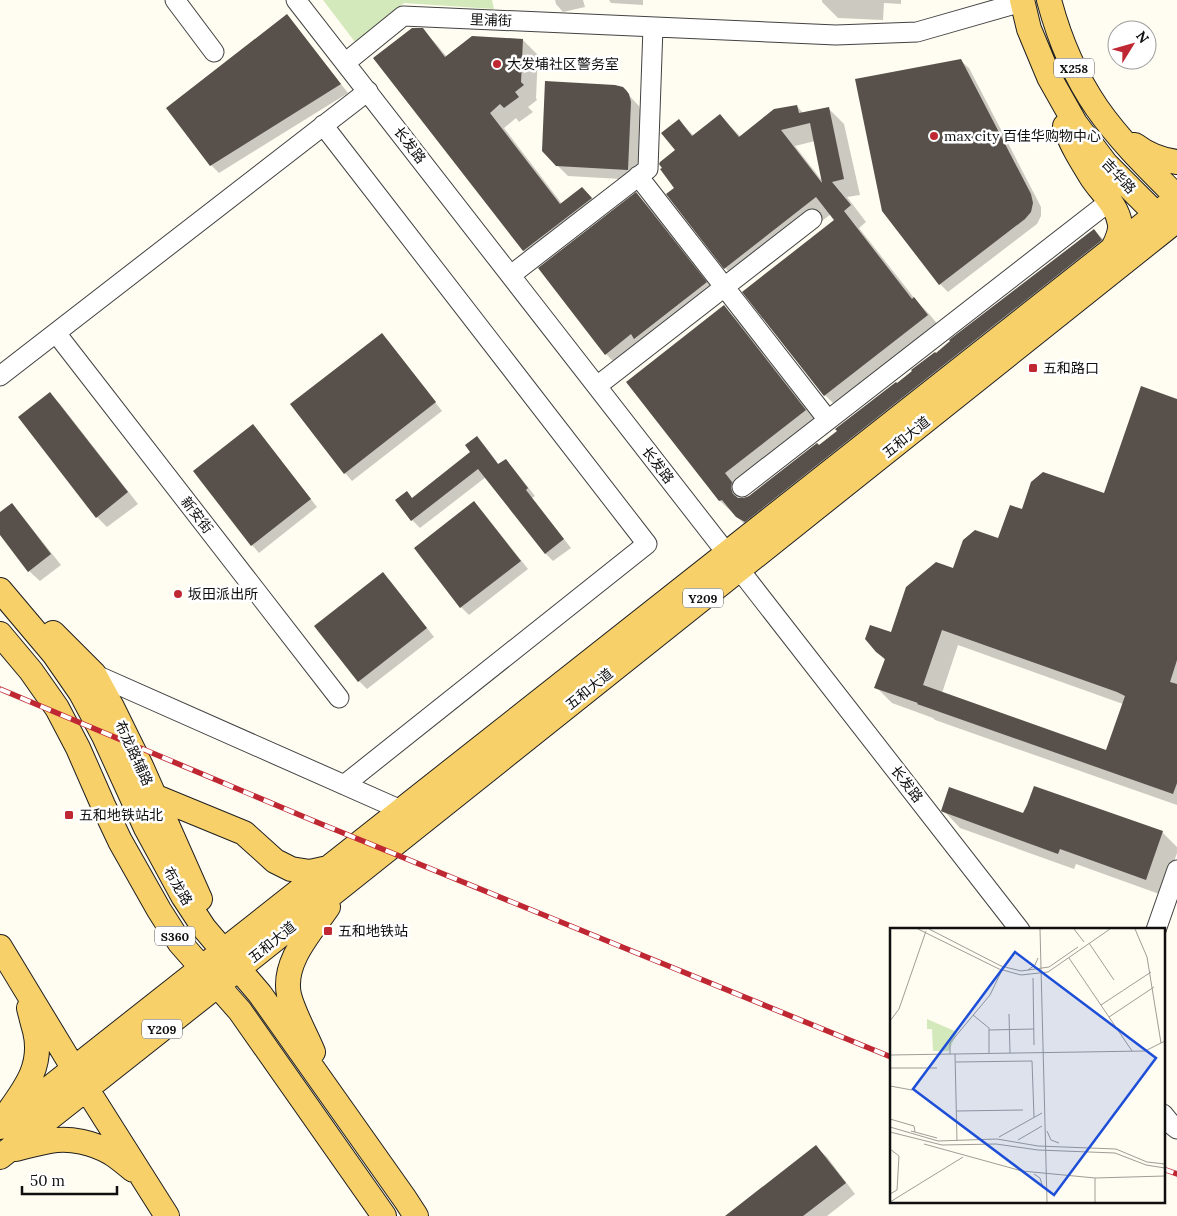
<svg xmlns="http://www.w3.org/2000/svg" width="1177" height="1216" font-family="Lora,'Noto Sans SC',serif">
	<rect width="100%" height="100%" fill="#fffcf1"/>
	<path fill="#d4e9bb" d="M323,0H492L494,9L404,3L355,42Z"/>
	<path fill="#0003" fill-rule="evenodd" d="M555,0H583L585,7L563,12L556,4Z
		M609,0H643V5L611,3Z
		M822,0H901V4L884,3L883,20L838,18L822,2Z
		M294,24L348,93L219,173L211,165Z
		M422,29L437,45L447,57L523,40L538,55L536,98L537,100L528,107L533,112L519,122L516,118L504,128L562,204L582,188L597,203L605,214L539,265L524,251L374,59Z
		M960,60L969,68L1039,203L1041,207V216L1037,224L948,292L940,284Z
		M622,88L639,106L641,114L638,180L568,176L557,165Z
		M797,106L804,114L828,108L844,124L860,195L847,197L866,222L859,228L915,299L930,315L943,331L841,411L825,395L836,220L831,214L741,284L725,268L676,188V150L679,121L694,136L720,116L741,137ZM815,141L823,182L795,146Z
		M636,194L652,210L722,299L622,370L606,354Z
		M1094,230L1110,246L754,533L720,501L724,307L740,323L821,427L740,490L747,498L819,447Z
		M382,335L389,342L442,411L352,481L345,473Z
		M50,394L60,404L138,504L107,527L97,517Z
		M1177,400V805L935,720L933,718L892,703L876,687L885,660L877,651L892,634L954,569L999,540L1023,511L1104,495ZM958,645L1123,704L1107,751L942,693Z
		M260,434L317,507L259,553L252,545Z
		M477,438L485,446L499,465L505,460L513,468L535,496L532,498L571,548L553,561L545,553L486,477L420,528L412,520L413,499L472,453Z
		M474,503L482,511L528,569L469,615L461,607L416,549Z
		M11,505L22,516L61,565L40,581L29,571L0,533V514Z
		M383,574L391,582L434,637L367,689L359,681Z
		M943,810L1024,815L1162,832L1177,847V853L1162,895L1076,864L1074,869L960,828Z
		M816,1147L827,1157L855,1194L827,1216H727Z"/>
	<path fill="#58504b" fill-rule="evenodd" d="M287,14L341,84L210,166L166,108Z
		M412,28H423L445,57L472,36L523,39L521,82L524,85L515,92L519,97L504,108L500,104L490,113L560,204L582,187L592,198L523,251L373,58Z
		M961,59L1031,194L1033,203L1031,212L1025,219L939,285L882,211L855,79Z
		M545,81L615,85L623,87L626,90L629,94L631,102L628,170L556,166L542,151Z
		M797,105L799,113L829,107L844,179L832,182L851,205L844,211L912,299L914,297L928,315L824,396L742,292L834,220L816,197L724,269L666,194L674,188L660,169L662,168L659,164L660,162L675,150L661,133L679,119L692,136L720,114L739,137L774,109ZM810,123L822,183L781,130Z
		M636,192L707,282L634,339L631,334L605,355L538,268Z
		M1094,229L1102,240L745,522L736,517L722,500L719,501L626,382L724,305L806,410L725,473L732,482L731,488L733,494L738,498H744L749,496L817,443L819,445L837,431L835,429L896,382L897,383L912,371L911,370L935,352L936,353L950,341L949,340Z
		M382,333L436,402L344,474L290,404Z
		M1141,386L1177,399V660L1170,682L1177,684V783L1173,794L917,704L918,703L874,688L885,659L876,652L865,639L870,625L891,632L906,587L936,562L953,568L963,540L975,530L998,538L1010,505L1022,509L1031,482L1043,472L1104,493ZM942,630L1117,692L1125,696L1106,750L923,685Z
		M50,392L128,492L96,518L18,417Z
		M253,424L311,499L251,546L193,471Z
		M477,436L498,464L506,459L528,488L526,490L564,539L545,554L478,469L411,521L395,500L407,491L412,498L470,452L465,445Z
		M474,501L521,561L460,608L414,548Z
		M12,503L51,554L28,572L0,535V512Z
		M383,572L427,628L358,682L314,626Z
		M1034,786L1163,831L1146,880L1060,849L1058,854L943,812L941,811L949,787L1023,813L1027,805Z
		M816,1145L846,1183L803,1216H725Z"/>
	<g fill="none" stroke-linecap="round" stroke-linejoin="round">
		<g stroke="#424242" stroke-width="21">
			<path id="minor" d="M175,0L214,52
				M296,0L1020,930
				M345,63L403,16L836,35L917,32L1022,2
				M323,125L647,544L344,785
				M638,176L828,420
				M511,275L648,169L653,27
				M56,333L339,698
				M0,376L368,91
				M597,386L812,219
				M742,487L1110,201
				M94,674L401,810
				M1156,930L1177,870
				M1163,1114L1172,1125L1177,1129"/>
		</g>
		<g stroke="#202020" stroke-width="26">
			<path id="major" d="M1022,0L1029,29L1049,77L1075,123L1106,164L1168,226
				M1049,0C1059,38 1075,76 1097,108C1120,141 1149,169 1177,197
				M1065,126C1071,145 1082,162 1092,178C1102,193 1117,205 1120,224C1121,234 1116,242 1112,250
				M1135,145C1148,155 1162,160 1177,162
				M0,590L54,654L81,693L104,736L146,828L183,896L204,928L260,994L405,1199L416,1216
				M53,633L94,674L112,707L141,766L200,899
				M0,634L31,671L57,708L78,748L103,805L120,841L159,910L180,943L240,1011L384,1216
				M154,796L244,833L275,861L291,869L310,872L328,868
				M0,947L74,1069L167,1216
				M313,1052C306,1035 293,1012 289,995C282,962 311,932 328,907
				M9,1111C27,1086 43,1064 35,1031C33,1024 31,1016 29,1008
				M0,1127L1177,198
				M16,1149C27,1146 39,1143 50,1141C70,1137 94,1143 111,1153C119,1158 126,1164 133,1170
				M0,1157L238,969L1177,220"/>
		</g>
		<use href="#minor" stroke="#fff" stroke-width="19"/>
		<use href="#major" stroke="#f7d069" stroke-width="24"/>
		<g stroke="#bf2733" stroke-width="5.5">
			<path id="rail" d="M0,689L314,821L891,1057
				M1163,1169L1177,1174"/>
		</g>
		<use href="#rail" stroke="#fff" stroke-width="4" stroke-dasharray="11" stroke-linecap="butt"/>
	</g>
	<g fill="#bf2733" stroke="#fff" stroke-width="2">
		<circle cx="497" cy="64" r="5"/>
		<circle cx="934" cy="136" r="5"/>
		<rect x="1028" y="363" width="10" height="10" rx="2.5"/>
		<circle cx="178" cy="594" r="5"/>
		<rect x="64" y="810" width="10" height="10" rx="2.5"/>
		<rect x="323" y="926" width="10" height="10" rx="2.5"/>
	</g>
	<g text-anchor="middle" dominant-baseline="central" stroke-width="5" stroke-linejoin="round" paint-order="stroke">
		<g fill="#fff" stroke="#575757" stroke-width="1">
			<rect x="1054" y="58.5" width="40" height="19" rx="4"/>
			<rect x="683" y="588.5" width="40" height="19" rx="4"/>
			<rect x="155" y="926.5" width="40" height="19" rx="4"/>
			<rect x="142" y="1019.5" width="40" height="19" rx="4"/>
		</g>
		<g font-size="12" font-weight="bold" fill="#0f0f0f">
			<text x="1074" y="68">X258</text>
			<text x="703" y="598">Y209</text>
			<text x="175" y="936">S360</text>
			<text x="162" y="1029">Y209</text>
		</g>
		<g font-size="14" fill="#0f0f0f" stroke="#fff">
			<text transform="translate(491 20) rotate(2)">里浦街</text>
			<text transform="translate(410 145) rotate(52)">长发路</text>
			<text transform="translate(1119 176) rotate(47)">吉华路</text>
			<text transform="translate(906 437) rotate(-39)">五和大道</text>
			<text transform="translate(658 465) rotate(52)">长发路</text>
			<text transform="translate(197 515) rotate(52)">新安街</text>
			<text transform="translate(589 689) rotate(-39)">五和大道</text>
			<text transform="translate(134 753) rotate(65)">布龙路辅路</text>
			<text transform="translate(907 784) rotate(52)">长发路</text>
			<text transform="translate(178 886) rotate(59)">布龙路</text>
			<text transform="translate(272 942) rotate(-39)">五和大道</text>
		</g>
		<g font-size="14" fill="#0f0f0f" stroke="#fff" text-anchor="start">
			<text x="507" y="64">大发埔社区警务室</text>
			<text x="944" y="136">max city 百佳华购物中心</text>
			<text x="1043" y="368">五和路口</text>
			<text x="188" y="594">坂田派出所</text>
			<text x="79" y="815">五和地铁站北</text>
			<text x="338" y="931">五和地铁站</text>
		</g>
	</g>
	<g transform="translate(890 928)">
		<rect width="275" height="275" fill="#fffcf1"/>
		<path d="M37,91L67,104L59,123H43L42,101H37Z" fill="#d4e9bb"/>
		<path fill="none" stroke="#9f9d97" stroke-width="1" d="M28,1L109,41L131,47L158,44L220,1M39,1L111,38L131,43L159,39L188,19M150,1L157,274M184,1L194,14M245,1L257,29L271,115M199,15L224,52M179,30L242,123M138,42L145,37L148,30M143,50L144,117M211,77L261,44M119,86L120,125M83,87L99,100V125M219,89L264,59M0,93L9,81L36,3M99,102L144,101M60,126V115L100,67L112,42M65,126L67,213M0,127L255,123L275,113M66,134L142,133L144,189M0,140H47M0,158L22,162M66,183L133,182M0,191L24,198L25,204M0,199L48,213L107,211L148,218L226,221L257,234L275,236M21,203L47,210M157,203L161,212L169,215M0,204L52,217L106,216L148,222L225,225L256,237L275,240M109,209L152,185M128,212L152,198M34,216L132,243L205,250L275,248M0,221L9,228L7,262L0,266M144,246L150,250L153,260M205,250V274M0,274L73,229"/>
		<path fill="#1d4ed8" fill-opacity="0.15" stroke="#1d4ed8" stroke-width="2.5" d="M125,24L266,130L164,267L23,161Z"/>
		<rect width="275" height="275" fill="none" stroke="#0f0f0f" stroke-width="2.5"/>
	</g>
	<g transform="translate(1132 45) rotate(53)"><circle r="24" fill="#ffffff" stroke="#9f9f9f"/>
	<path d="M0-4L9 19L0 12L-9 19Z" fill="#bf2733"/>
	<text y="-8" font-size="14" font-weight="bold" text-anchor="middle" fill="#0f0f0f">N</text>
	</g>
	<path d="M22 1186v8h95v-8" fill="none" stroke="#0f0f0f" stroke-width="2.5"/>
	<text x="30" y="1186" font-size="15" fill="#0f0f0f" stroke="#ffffff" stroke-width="4" paint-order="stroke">50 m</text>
</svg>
